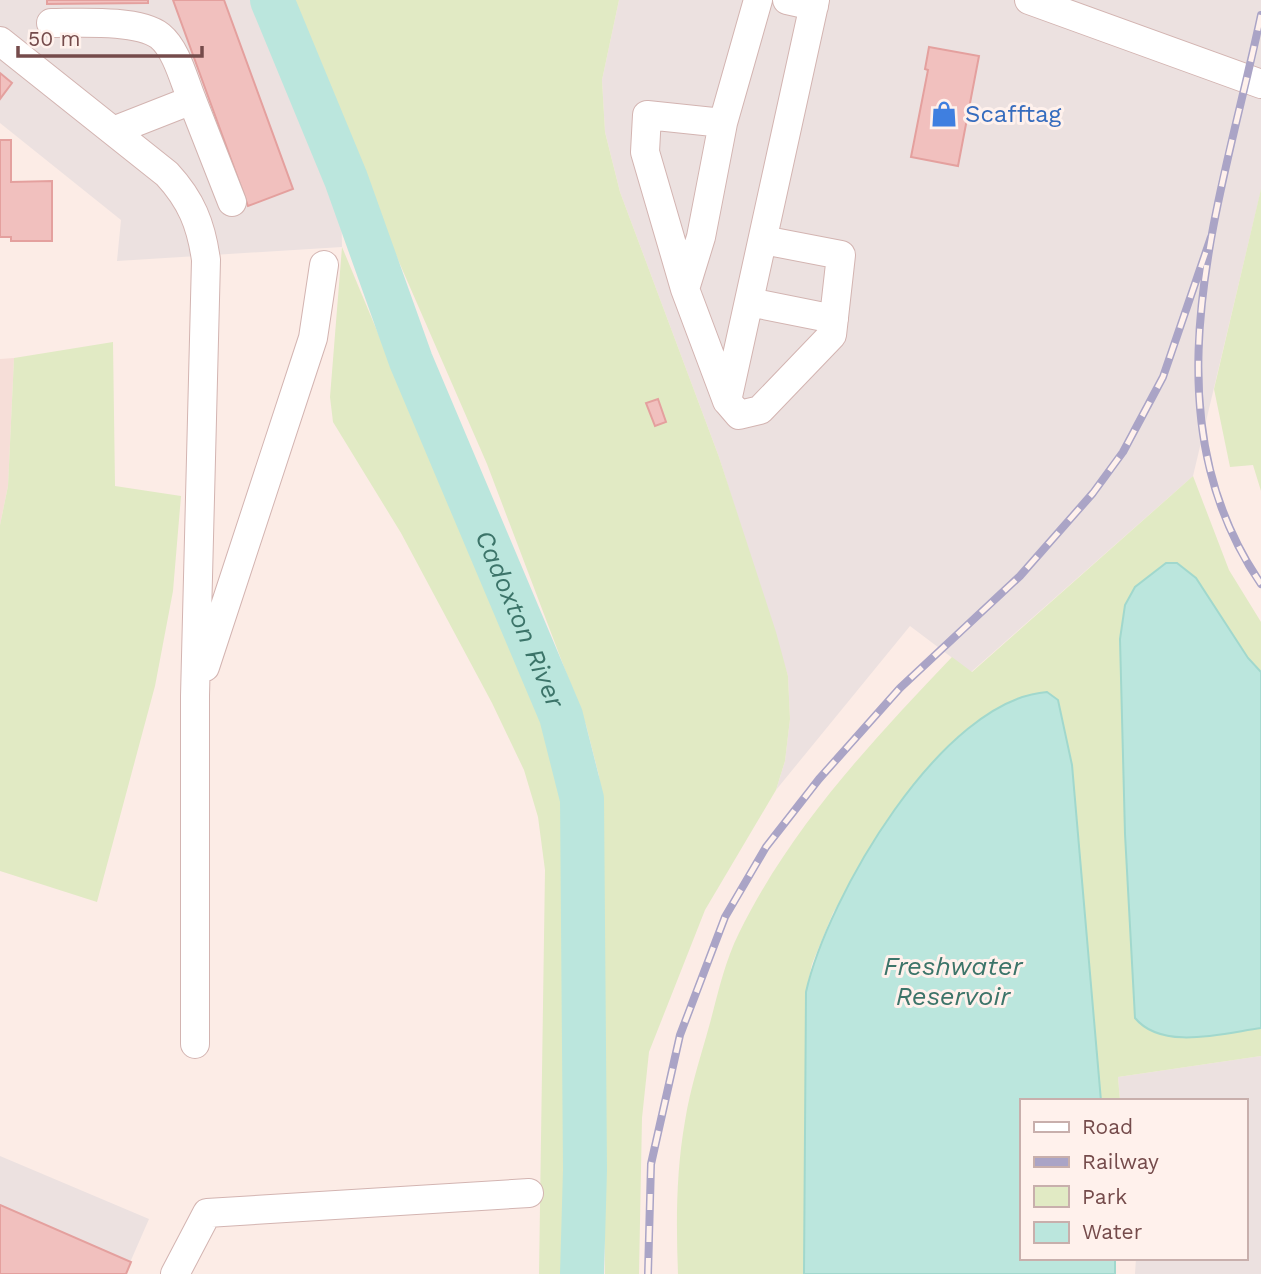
<svg xmlns="http://www.w3.org/2000/svg" width="1261" height="1274" font-family="'Work Sans',sans-serif">
	<rect width="100%" height="100%" fill="#fcece6"/>
	<path fill="#f6ded8" d="M14,358L8,486L0,525V359Z"/>
	<path fill="#ece1e0" d="M0,0H259L341,199L342,247L117,261L121,220L0,123Z
		M619,0H1261V190L1193,476L971,672L910,626L776,790L785,761L790,719L788,676L719,457L620,192L605,132L602,80Z
		M1261,1056V1274H1135L1136,1258H1245V1101H1120L1118,1077Z
		M0,1156L149,1219L125,1274H0Z"/>
	<path fill="#e1eac4" d="M294,0H619L602,80L605,132L620,192L719,457L776,632L788,676L790,719L785,761L776,790L705,910L649,1052L642,1118L639,1274H605L602,819L599,776L586,725L487,464L379,216Z
		M1261,189V491L1253,465L1230,467L1214,389Z
		M342,247L546,735L561,782L569,845L564,1274H539L545,870L538,817L524,770L492,703L401,533L333,422L330,397Z
		M113,342L115,486L181,496L173,591L155,686L97,902L0,871V525L8,486L14,358Z
		M1193,476L1229,570L1261,622V672L1248,658L1196,578L1191,1037L1261,1028V1056L1118,1077L1120,1101H1101L1072,765L1062,719L888,819L833,913L812,964L806,992L804,1274H678C676,1223 676,1172 685,1121C690,1088 701,1056 710,1023C718,993 725,961 739,933C791,827 872,741 952,657L972,672Z"/>
	<path fill="#bbe6dd" stroke="#a1d8cd" stroke-width="2" d="M1166,563H1177L1196,578L1248,658L1261,672V1028C1224,1033 1162,1051 1135,1018L1125,834L1120,639L1125,605L1135,587Z
		M1047,692L1058,700L1072,765L1101,1101H1021V1258H1115V1274H804L806,992C827,898 941,700 1047,692Z"/>
	<g fill="none" stroke-linecap="round" stroke-linejoin="round">
		<path stroke="#bbe6dd" stroke-width="44" id="s1" d="M272,0L346,179L411,361L561,716L582,799L585,1170L582,1274"/>
	</g>
	<path fill="#f1c0be" stroke="#e4a09e" stroke-width="2" d="M47,0H148V3L47,4Z
		M173,0H224L293,189L248,206Z
		M929,47L979,56L958,166L911,157L928,70L925,69Z
		M0,73L12,83L0,99Z
		M0,140H11V182L52,181V241H11V237H0Z
		M658,399L666,422L655,426L646,403Z
		M0,1205L131,1262L126,1274H0Z"/>
	<g fill="none" stroke-linecap="round" stroke-linejoin="round">
		<g stroke="#d3b4b1" stroke-width="30">
			<path id="minor" d="M787,0L814,6
				M1029,0L1261,84
				M51,23C78,23 138,19 160,36C177,50 184,81 192,100L113,131
				M0,41L167,174C191,200 201,224 206,260L195,696V1044
				M192,100L232,202
				M763,240L841,255L832,335L760,410L739,415L727,401L815,0
				M685,289L701,237L723,123
				M749,302L834,319
				M727,401L685,289L645,152L647,115L723,123L758,0
				M205,667L313,338L324,265
				M175,1274L207,1213L529,1193"/>
		</g>
		<use href="#minor" stroke="#fff" stroke-width="28"/>
		<g stroke="#aaa4c6" stroke-width="8">
			<path id="rail" d="M1261,15C1222,201 1142,410 1261,584
				M648,1274L651,1164L680,1035L725,917L766,847L819,779L900,688L1020,576L1093,493L1123,452L1163,377L1211,237"/>
		</g>
		<use href="#rail" stroke="#fff1ec" stroke-width="5" stroke-dasharray="16" stroke-linecap="butt"/>
	</g>
	<defs>
		<g id="shop-bare" transform="scale(2.1)"><path d="M-5-2.5h2.3a2.7 3.5 0 0 1 5.4 0H5L5.5 6h-11ZM-1.5-2.5h3a1.5 2.3 0 0 0-3 0Z" fill="#3f7fe0" stroke="#fff1ec" stroke-width="2.5" paint-order="stroke"/></g>
	</defs>
	<g fill-rule="evenodd">
		<use href="#shop-bare" x="944" y="114"/>
	</g>
	<g text-anchor="middle" dominant-baseline="central" stroke-width="6" stroke-linejoin="round" paint-order="stroke">
		<g font-size="24" fill="#366cbe" stroke="#fff1ec" text-anchor="start">
			<text x="965" y="114">Scafftag</text>
		</g>
		<g font-size="26" font-style="italic" fill="#3c7469" stroke="#fff1ec">
			<text stroke="none"><textPath href="#s1" startOffset="667">Cadoxton River</textPath></text>
			<text x="953" y="966">Freshwater<tspan x="953" dy="30">Reservoir</tspan></text>
		</g>
	</g>
	<rect x="1020" y="1099" width="228" height="161" fill="#fff1ec" stroke="#c8afac" stroke-width="2"/>
	<rect x="1034" y="1122" width="35" height="10" fill="#ffffff" stroke="#c8afac" stroke-width="2"/>
	<text x="1082" y="1134" font-size="21" fill="#754b4b">Road</text>
	<rect x="1034" y="1157" width="35" height="10" fill="#aaa4c6" stroke="#c8afac" stroke-width="2"/>
	<text x="1082" y="1169" font-size="21" fill="#754b4b">Railway</text>
	<rect x="1034" y="1186" width="35" height="21" fill="#e1eac4" stroke="#c8afac" stroke-width="2"/>
	<text x="1082" y="1204" font-size="21" fill="#754b4b">Park</text>
	<rect x="1034" y="1222" width="35" height="21" fill="#bbe6dd" stroke="#c8afac" stroke-width="2"/>
	<text x="1082" y="1239" font-size="21" fill="#754b4b">Water</text>
	<path d="M18 46v10h184v-10" fill="none" stroke="#754b4b" stroke-width="3.5"/>
	<text x="28" y="46" font-size="21" fill="#754b4b" stroke="#fff1ec" stroke-width="5" paint-order="stroke">50 m</text>
</svg>
